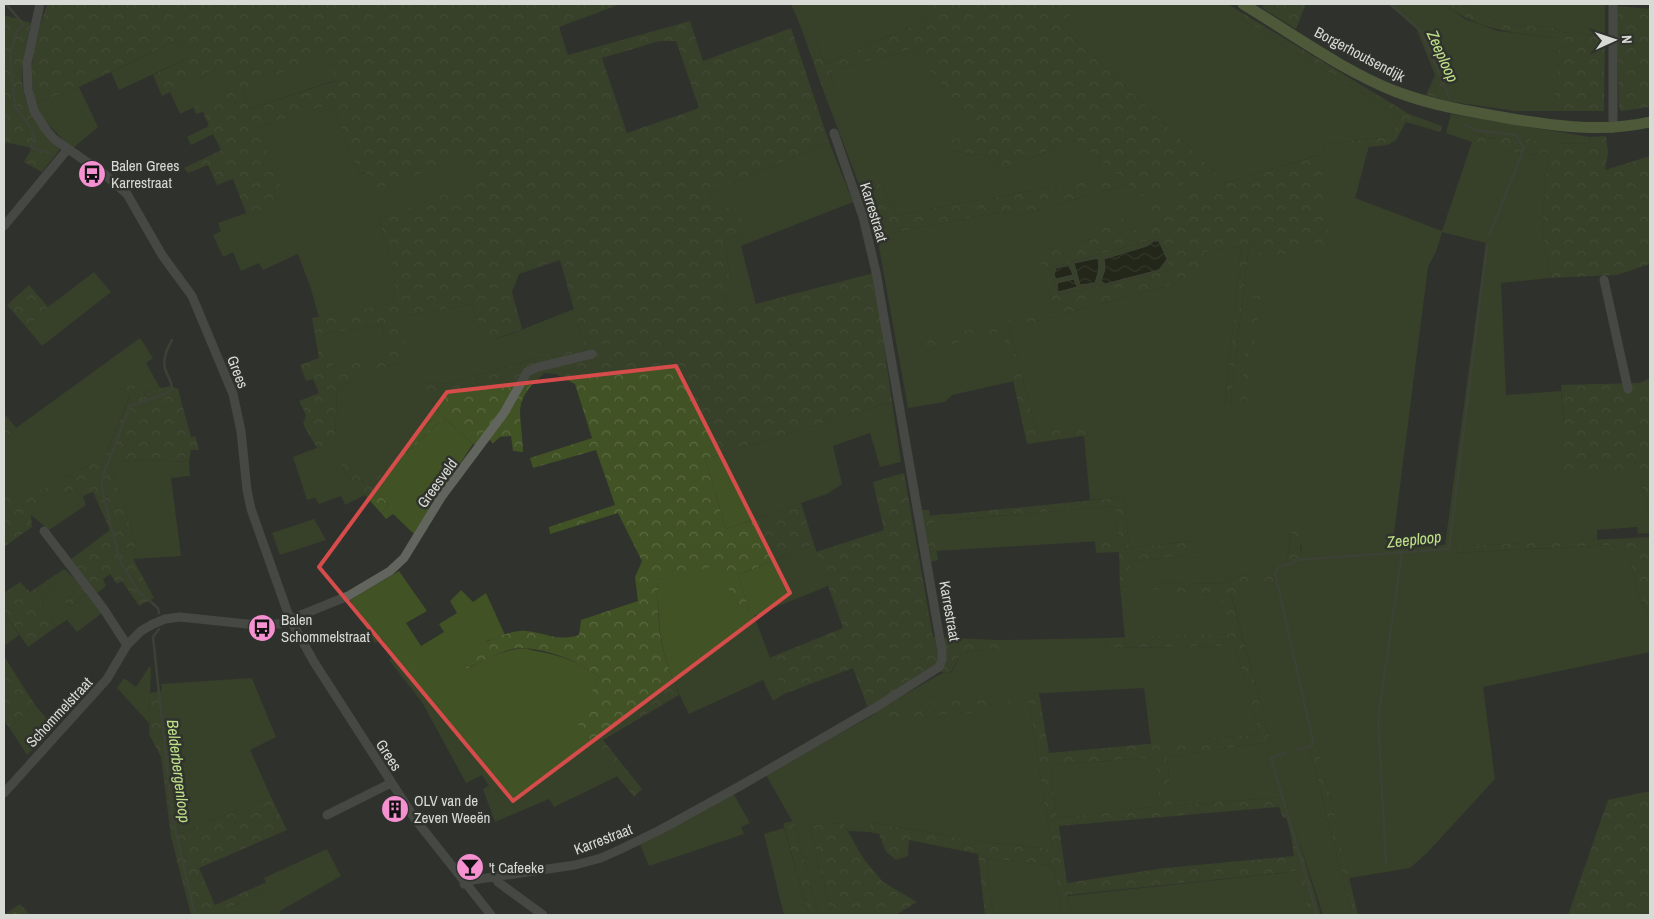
<svg xmlns="http://www.w3.org/2000/svg" width="1654" height="919" font-family="'Archivo Narrow',sans-serif">
	<defs>
		<pattern id="forest-crowns" width="20" height="18" patternUnits="userSpaceOnUse" patternTransform="scale(1.25)"><rect width="20" height="18" fill="#415224"/><path d="M2 6a3 3 0 1 1 6 0M12 15a3 3 0 1 1 6 0" fill="none" stroke="#5c6a43"/></pattern>
		<pattern id="cemetery-stones" width="16" height="16" patternUnits="userSpaceOnUse" patternTransform="scale(1.25)"><rect width="16" height="16" fill="#415224"/><path d="M2 7V4a2 2 0 0 1 4 0v3zM10 15v-3a2 2 0 0 1 4 0v3z" fill="#5c6a43"/></pattern>
		<pattern id="water-waves" width="16" height="10" patternUnits="userSpaceOnUse" patternTransform="scale(1.25)"><rect width="16" height="10" fill="#121c00"/><path d="M0 5q4-4 8 0t8 0" fill="none" stroke="#343c24"/></pattern>
	</defs>
	<rect width="100%" height="100%" fill="#30322d"/>
	<path fill="#415224" fill-rule="evenodd" d="M791,4H928V19L825,64L810,28L802,30Z
		M1080,4H1228L1244,14L1242,19L1401,117L1389,137L1324,144L1325,151L1369,146L1355,198L1442,231L1472,142L1446,133L1451,114L1590,137L1589,144L1553,143L1497,135L1496,139L1475,134L1473,141L1525,155L1548,153L1542,226L1550,278L1501,283L1506,395L1561,391L1564,427L1639,472L1650,518V533L1638,534L1637,527L1597,530V540L1448,547L1451,553L1613,545L1630,559L1637,592L1650,621V652L1483,687L1495,779L1427,853L1410,868L1349,878L1317,743L1309,745L1351,911H1357L1358,915H1323L1297,835L1291,836L1286,817H1290L1285,797L1172,806L1167,757L1271,742L1231,594L1271,583L1276,586L1271,565L1244,574L1222,584L1151,582L1208,595H1220L1232,634L1125,639L1120,587L1130,585V562L1195,555L1192,541L1129,548L1124,497L1090,500L1084,436L1090,435L1036,429L1009,329L1186,281L1203,253L1241,246L1225,405L1230,406L1249,245L1261,244L1258,259L1329,244L1319,155L1150,205L1156,225L1125,232L1122,219L1092,239L1039,252L1054,309L927,351L1002,330L1014,381L952,395L945,402L908,408L877,236L1001,212L1020,215L1128,184L1218,174L1061,26ZM1442,232L1486,243L1445,545L1392,549L1428,267L1436,252ZM1292,532L1299,539L1302,550L1286,564Z
		M1389,4H1444L1465,19L1498,31L1561,38L1554,111H1515L1447,101L1446,87L1435,75L1416,28Z
		M1463,4H1605V36L1561,32L1552,27L1511,25L1477,13Z
		M180,39L188,58L119,90L111,72Z
		M912,49L981,132L947,142L951,151L987,156L1000,170L1076,140L1119,175L896,215L881,184L875,192L863,195L825,95L836,92L830,72Z
		M327,51L336,80L250,109L243,92Z
		M219,68L229,90L180,114L170,92Z
		M79,87L98,127L72,149L44,120L35,104Z
		M332,104L359,174L469,155L480,181L379,219L394,273L395,303L319,317L310,286L298,254L263,270L259,263L241,271L233,252L223,257L213,235L221,231L218,223L246,213L248,218L258,128Z
		M829,142L853,202L741,246L756,305L728,312L725,294L732,292L724,240L744,233L715,209L709,193Z
		M1158,238L1172,270L1058,295L1050,268Z
		M94,272L111,292L42,346L27,328L48,307Z
		M473,304L484,342L508,335L574,309L587,356H544L446,384L424,382L433,404L439,413L366,484C355,475 356,461 344,454L340,462L345,473L365,495L345,505L341,496L319,504L315,498L307,500L293,457L335,441L337,388L387,366L407,361L402,317Z
		M382,325L386,354L334,369L323,334Z
		M140,338L153,358L146,363L160,388L146,391L143,398L123,383L130,395L104,458L37,491L23,506L4,492V440L16,428Z
		M892,402L901,462L880,467L870,433L833,446L842,484L827,494L726,529L705,459Z
		M444,418L473,444L414,534L393,514L386,519L381,513L389,505L371,486Z
		M149,460L189,462L190,476L171,478L181,556L133,559L136,545L122,498L113,476L116,462Z
		M76,489L83,496L86,505L49,530L31,515L41,505Z
		M1115,506L1118,540L936,551L931,523L943,521V514H952L953,520Z
		M314,519L326,540L280,555L272,533Z
		M814,544L828,586L754,616L784,694L773,701L763,680L689,714C663,663 657,637 658,579L719,564L739,614L749,610L738,575Z
		M399,571L427,611L406,623L421,646L444,632L439,624L457,613L450,601L461,590L473,602L486,593L505,635L487,641L468,669C483,659 499,652 517,649C523,647 530,650 536,651C561,655 579,662 599,677L578,722L593,746L618,776L554,807L549,799L495,822L483,789L489,786L482,775L466,783L422,702L389,660L393,657L382,639L375,643L350,600Z
		M71,575L83,587L64,602L70,607L86,593L102,613L77,632L67,620L56,627L39,599Z
		M4,613L19,635L4,646Z
		M1105,638L1106,648L1235,646L1259,734L1151,744L1144,688L1007,695L1029,703L1052,849L984,842L871,822L869,832L848,831L843,823L809,825L832,915H818L794,821H792L766,775L875,714L880,719L893,707L890,703L944,672L951,673L962,652L998,649V640Z
		M149,667L151,668L149,723L117,688L124,678L136,687Z
		M252,678L276,737L250,750L271,797L179,834L161,684Z
		M35,705L54,727L27,755L9,727Z
		M1157,757L1161,806L1057,818L1050,765Z
		M733,793L750,823L741,827L744,834L649,866L640,844Z
		M784,828L809,915H784L764,834Z
		M327,849L341,876L280,911V915H213L269,889L264,878Z
		M986,858L1054,866L1062,915H993Z
		M1299,871L1309,915H1071L1068,896Z"/>
	<path fill="url(#forest-crowns)" fill-rule="evenodd" d="M47,4H621L559,27L568,55L690,21L703,61L791,28L829,142L709,193L715,208L723,206L740,210L744,233L724,240L732,292L725,295L728,311L874,273L892,402L705,459L726,529L801,503L814,544L738,575L749,610L739,615L719,565L658,579C657,628 660,649 679,695L603,740L642,789L634,797L593,746L577,722L599,677C576,660 549,649 520,648C507,648 479,662 467,669L461,662C472,647 507,629 526,631C549,633 555,642 579,635L581,620L638,601L635,577L642,561L618,513L550,534L549,527L615,505L596,450L533,468L530,458L592,438L575,384L556,374L544,373C510,403 522,412 523,452L513,451L511,436L500,437L493,443L486,437L477,445L473,444L444,418L371,486L389,505L381,513L345,473L340,462L344,454L350,455L361,480L366,484L439,413L429,396L420,392L418,387L424,382L446,384L544,356L578,350L580,357L587,356L560,260L519,274L512,292L522,329L484,343L473,304L402,317L408,361L387,366L337,388L335,441L317,448L303,424L306,415L299,401L319,393L313,379L306,381L300,365L319,358L312,318L395,303L394,273L379,219L479,181L469,155L373,191L366,172L359,174L332,104L258,128L288,203L248,218L233,179L217,185L208,165L188,173L184,168L221,150L213,134L191,145L187,137L209,126L203,112L196,114L193,107L228,90L219,68L162,96L153,75L188,58L180,39L79,87L35,104C27,63 35,42 47,4ZM660,41H676L699,108L627,133L602,58ZM327,52L335,81L250,109L243,92ZM382,325L386,354L334,368L323,334Z
		M928,4H1080L1061,26L1218,174L1142,196L1128,184L1020,215L1001,212L877,236L863,195L875,192V185L881,184L896,215L1118,175L1076,140L1000,170L987,156L951,151L946,142L980,131L912,49L830,72L836,92L825,95L802,30L810,28L825,64L928,19Z
		M1264,4H1306L1296,29L1262,8Z
		M1444,4H1463L1477,13L1511,25L1552,27L1561,32L1605,36L1604,111H1554L1560,38C1513,32 1484,33 1444,4Z
		M1616,6L1650,9V107L1621,111L1619,108Z
		M1244,14L1409,114L1442,126L1440,132L1406,122L1396,140L1387,145L1325,152L1324,144L1389,137L1401,117L1242,19Z
		M4,15L31,23C17,83 15,102 60,149L42,172L24,162L32,148L4,142Z
		M1435,75C1444,84 1450,89 1447,101L1426,95Z
		M1475,134L1495,139L1497,134L1553,143L1589,144L1590,137L1606,136L1608,153L1605,170L1650,156V264L1617,275L1550,278L1542,226L1548,153L1525,155L1472,141Z
		M1320,155L1330,245L1258,259L1261,244L1249,245L1230,406H1225L1241,246L1203,253V272L1186,281L1009,329L1036,429L1089,426L1090,435L1027,444L1002,331L927,351L924,341L1054,309L1038,252L1092,239L1090,228L1123,219L1125,232L1155,225L1149,205ZM1158,238L1171,270L1058,295L1050,268Z
		M29,285L48,307L27,328L7,305Z
		M1254,289L1261,290L1247,405H1240Z
		M137,374L142,383L133,389L143,398L146,391L171,386L178,389L191,437L195,436L199,450H191L189,462L149,460L116,462L113,476L122,498L136,545L133,559L154,598L139,606L122,581L117,584L110,574L103,579L106,586L96,594L70,560L110,530L93,492L83,496L76,489L41,505L31,515L32,527L4,547V492L24,506L28,497L37,491L104,458L130,396L123,383Z
		M1650,378V518L1639,472H1563L1564,427L1561,385L1640,383Z
		M4,413L16,428L4,440Z
		M904,473L933,637L998,640V649L962,652L950,673L932,670L886,698L893,707L992,697L994,711L880,719L867,706L853,668L784,694L769,658L843,628L816,552L884,530L873,482Z
		M1124,497L1129,548L1193,541L1196,555L1130,562V585L1120,587L1119,552L1096,553L1095,541L1118,540L1115,506L952,520V514Z
		M922,510H929L930,516L943,514V521L932,523L938,560L930,562Z
		M1286,520L1301,521L1300,567L1286,564L1292,533L1283,531Z
		M1650,537V621L1637,592L1630,559L1613,545L1450,553L1447,547Z
		M1271,565L1280,570L1282,583L1276,586L1271,583L1231,595L1271,742L1167,757L1172,806L1285,797L1290,816L1283,818L1279,807L1059,826L1067,883L1164,868L1294,856L1291,836L1297,835L1321,915H1309L1298,871L1068,895L1071,915H1062L1054,866L986,858L993,915H985L978,854L909,840L908,856L896,860L886,852L879,834L869,832L870,822L984,842L1052,849L1029,703L1009,705L1007,695L1039,693L1049,753L1259,734L1235,646L1106,648L1105,638L1231,634L1220,596L1151,589V582L1222,584L1244,574ZM1156,757L1160,806L1057,818L1050,765Z
		M64,569L71,575L39,599L56,627L28,647L4,613V593L20,582L30,592Z
		M83,587L86,593L70,607L64,602Z
		M4,656L35,705L9,727L4,721Z
		M162,691L179,834L271,797L287,830L199,868L215,905L267,882L269,889L213,915H191L171,837L161,757L149,734L150,693Z
		M1317,742L1357,911H1351L1309,745Z
		M1650,791V915H1568L1608,800Z
		M794,821L818,915H809L783,823Z
		M843,823L863,858L883,882L917,902L896,915H832L809,825Z"/>
	<path fill="url(#cemetery-stones)" d="M20,904L30,915H4Z"/>
	<path fill="url(#water-waves)" stroke="#4d5540" d="M1154,241H1159L1167,259L1159,270L1105,284L1101,281L1105,269L1104,259L1147,246Z
		M1098,258L1099,269L1095,283L1080,285L1074,263Z
		M1069,265L1073,275L1056,279L1054,275L1056,268Z
		M1074,279L1077,287L1058,292L1057,283Z"/>
	<g fill="none" stroke-linecap="round" stroke-linejoin="round">
		<path stroke="#4d5540" stroke-width="2.5" d="M6,4L24,25L17,31L10,55L15,106L32,129L34,137L31,147L48,153
			M1390,4L1421,31L1450,99
			M1464,124L1474,130L1516,135L1524,148L1489,236
			M159,613L158,608L138,591L120,561L102,489V478L130,406L167,393L172,389C172,383 170,380 167,374C161,363 166,350 172,340
			M159,629L153,637L172,815L195,915
			M1295,750L1312,746L1313,741L1275,573L1279,567L1293,563L1294,560L1449,549L1487,245
			M1285,753L1271,758L1317,915
			M1386,863L1378,718L1402,553"/>
		<path stroke="#62645e" stroke-width="9" d="M40,4L27,63L28,90L34,111L47,131L54,139L104,174L127,194L162,255L192,296L233,394L241,431L247,490L251,509L290,619L314,662L415,819L491,915
			M1613,4V128
			M4,226L67,150
			M1604,280L1628,389
			M44,531L103,608L127,645
			M4,793L107,679L127,645L141,631L153,624L165,619L180,617L247,624H279L348,596L390,571L404,558L442,496L504,413L527,372L538,367L592,354
			M327,815L391,783
			M496,877L498,882L543,915
			M464,884L473,880L575,865L601,858L621,849L660,830L740,786L878,706L939,667L942,660V651L876,272L863,217L834,133"/>
		<path stroke="#74894b" stroke-width="11" d="M1243,4C1293,34 1343,71 1397,92C1437,107 1478,113 1519,120C1564,127 1605,132 1650,122"/>
	</g>
	<path d="M0 0H1654V919H0ZM676,366L790,593L513,801L319,567L447,392Z" fill="#30322d" fill-opacity=".55" fill-rule="evenodd"/>
	<path fill="none" stroke="#d64c4b" stroke-width="4" stroke-linejoin="round" d="M676,366L790,593L513,801L319,567L447,392Z"/>
	<defs>
		<g id="bus-disc" transform="scale(1.4375)"><circle r="9.5" fill="#f590d1" stroke="#30322d"/><path d="M-5-6H5V4H4V6H2V4H-2V6H-4V4H-5ZM-3.5-4V0h7V-4ZM-3.5 1.2v1.5H-2V1.2ZM2 1.2v1.5H3.5V1.2Z" fill="#111"/></g>
		<g id="building-disc" transform="scale(1.4375)"><circle r="9.5" fill="#f590d1" stroke="#30322d"/><path d="M-4-6H4V6H1V3H-1V6H-4ZM-2.5-4.3h1.7v1.8h-1.7ZM.8-4.3h1.7v1.8H.8ZM-2.5-1h1.7V.8h-1.7ZM.8-1h1.7V.8H.8Z" fill="#111"/></g>
		<g id="bar-disc" transform="scale(1.4375)"><circle r="9.5" fill="#f590d1" stroke="#30322d"/><path d="M-6-5H6L.8 .8V4.5H3.5V6h-7V4.5H-.8V.8Z" fill="#111"/></g>
	</defs>
	<g fill-rule="evenodd">
		<use href="#bus-disc" x="92" y="174"/>
		<use href="#bus-disc" x="262" y="628"/>
		<use href="#building-disc" x="395" y="809"/>
		<use href="#bar-disc" x="470" y="867"/>
	</g>
	<g text-anchor="middle" dominant-baseline="central" stroke-width="5" stroke-linejoin="round" paint-order="stroke">
		<g font-size="15" fill="#d8dad6" stroke="#30322d">
			<text transform="translate(1360 54) rotate(28)">Borgerhoutsendijk</text>
			<text transform="translate(874 212) rotate(73)">Karrestraat</text>
			<text transform="translate(238 372) rotate(69)">Grees</text>
			<text transform="translate(437 483) rotate(-54)">Greesveld</text>
			<text transform="translate(950 611) rotate(80)">Karrestraat</text>
			<text transform="translate(59 712) rotate(-47)">Schommelstraat</text>
			<text transform="translate(389 755) rotate(57)">Grees</text>
			<text transform="translate(603 839) rotate(-21)">Karrestraat</text>
		</g>
		<g font-size="15" fill="#d8dad6" stroke="#30322d" text-anchor="start">
			<text x="111" y="165">Balen Grees<tspan x="111" dy="17">Karrestraat</tspan></text>
			<text x="281" y="619">Balen<tspan x="281" dy="17">Schommelstraat</tspan></text>
			<text x="414" y="800">OLV van de<tspan x="414" dy="17">Zeven Weeën</tspan></text>
			<text x="489" y="867">'t Cafeeke</text>
		</g>
		<g font-size="16" font-style="italic" fill="#bee087" stroke="#30322d">
			<text transform="translate(1443 56) rotate(66)">Zeeploop</text>
			<text transform="translate(1414 539) rotate(-6)">Zeeploop</text>
			<text transform="translate(179 771) rotate(83)">Belderbergenloop</text>
		</g>
	</g>
	<rect width="1654" height="919" fill="none" stroke="#d8dad6" stroke-width="10"/>
	<g transform="translate(1614 40) rotate(87)" stroke="#30322d" stroke-width="4" paint-order="stroke">
	<path d="M0-4L9 19L0 12L-9 19Z" fill="#d8dad6"/>
	<text y="-8" font-size="14" font-weight="bold" text-anchor="middle" fill="#d8dad6">N</text>
	</g>
</svg>
